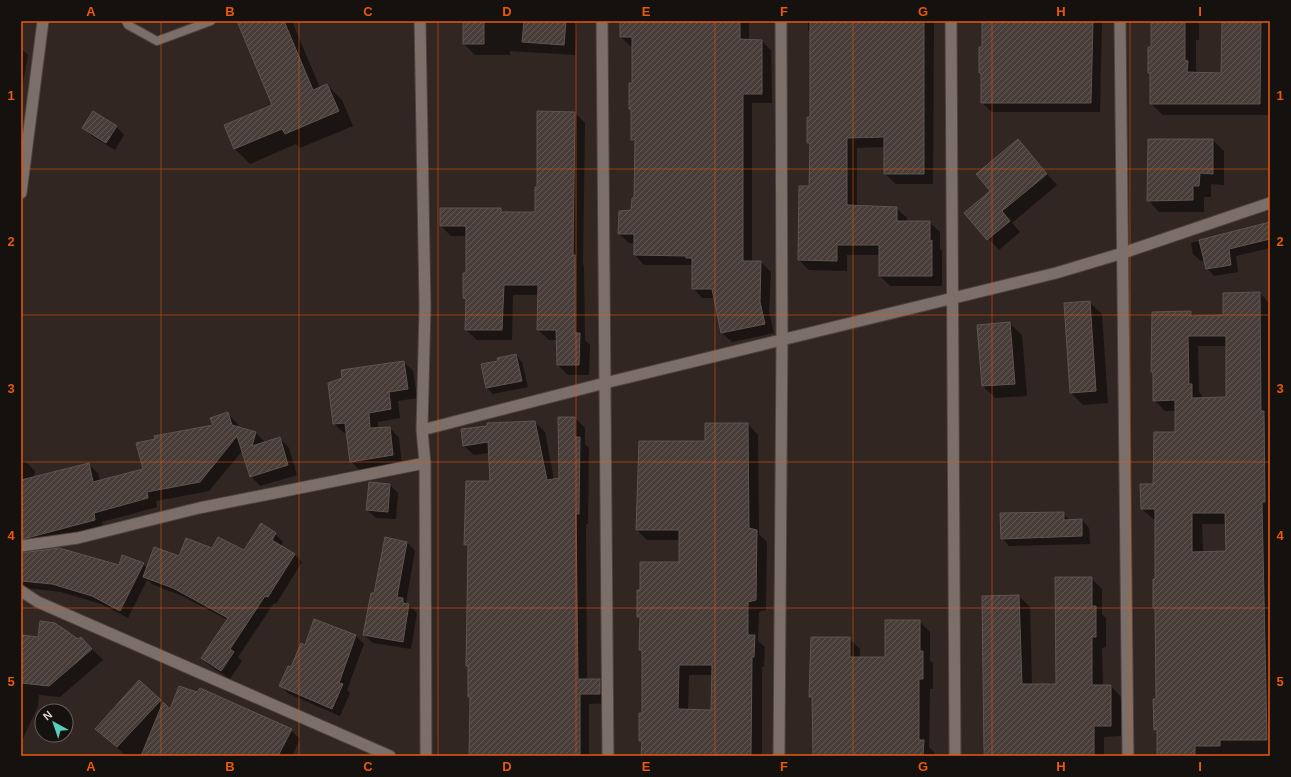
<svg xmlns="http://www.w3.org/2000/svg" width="1291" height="777" font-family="Helvetica,sans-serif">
	<defs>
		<pattern id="building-hatch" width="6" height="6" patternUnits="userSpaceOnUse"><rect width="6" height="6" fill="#483d38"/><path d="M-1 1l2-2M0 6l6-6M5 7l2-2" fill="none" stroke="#625854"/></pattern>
	</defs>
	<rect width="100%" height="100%" fill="#312622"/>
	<path fill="#0007" fill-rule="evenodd" d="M238,21H292L320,88L327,85L342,100L353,126L300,148L296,144L250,164L235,149L225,126L274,105Z
		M464,21H577L575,55L510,51V55H475L464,44Z
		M620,21H749V41H762L771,50L772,103H752V262H761L771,272L769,312L774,333L732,342L722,333L715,298H702L693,288V265H644L635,255V243H629L619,234L632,211L635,199L636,143L632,140V111L630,108L633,84V46H630L621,37Z
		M808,21H934L933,184H896L885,174V147L857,148V206L896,208L907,218V222H929L940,232V249L942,251V286H890L880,276V255H847V271L809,270L799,260L810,187L811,145L808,142L811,118V34L808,30Z
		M983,21H1102L1100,112H992L982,103V75L980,72L983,48Z
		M1152,21H1199V40H1196V70L1198,73L1222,74V21H1268L1270,26V115H1163L1151,104V75L1149,72Z
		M21,49L28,55L21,93Z
		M575,113L585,123L583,264L584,266L585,340L590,345L589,375H568L558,365L557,340H549L538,330V295H513L512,340H477L466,330L467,301L464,298L467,274V236H451L441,226L500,209L503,213H536Z
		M116,126L124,135L115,150L92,136L84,128Z
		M1213,140L1224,151V185L1211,184V197H1204V212H1159L1148,200Z
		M1018,141L1057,185L1012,223L1020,232L999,250L966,213L992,191Z
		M1270,223V248L1236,256L1238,272L1214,276L1207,268L1205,260L1201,261L1193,254L1191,243Z
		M1260,293L1270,304V756H1158V732L1155,729L1157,700L1156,610L1154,608L1156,519H1153L1142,509L1176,433V411H1165L1154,400V373L1152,371L1190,312L1195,316H1224ZM1198,346H1227V398L1202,399V395L1199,392ZM1202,524H1226L1227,552L1203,553Z
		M1089,302L1102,314L1108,403L1083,405L1071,393Z
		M1009,323L1022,335L1027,396L995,398L983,386L978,326Z
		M516,355L522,362L528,387L493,394L487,388L499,362Z
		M404,362L413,371L417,398L398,401L400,418L378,422V429L390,428L399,438L402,465L360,471L351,461L347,433H344L334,424Z
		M228,414L237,423L239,428L256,433L266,443L280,438L289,448L297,475L260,486L251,476L243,450L209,491L156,501L157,507L102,522L104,530L33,548L24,539L21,521V461H25L35,471L34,477L88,464L98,473L100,481L144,469L214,426Z
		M575,418L585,428V444L589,448L588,524H586L587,680H600L610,690V703L589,704V756H470L471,698L469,697V668L467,666L469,548L465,545L491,482L489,453L474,455L464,446L535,422L545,432L554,480L560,479Z
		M748,424L758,435L759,534L767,542L766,610L759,612L758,641L765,647L764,667H762V756H642L643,743L640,740L643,714V652L640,649L641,620L638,617L641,591L680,563V540H647L637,530L706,442ZM689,675H713L712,711L688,710Z
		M370,483L390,485L398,493L396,519L376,518L367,510Z
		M1063,513L1070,521L1082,520L1089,528L1090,544L1009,546L1002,538Z
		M275,534L283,542L281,546L294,554L302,562L276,604L274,603L238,657L242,661L230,679L210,666L202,658L228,620L182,596L152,584L147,580L128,618L101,604L61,592L27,588L21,582V565L119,567L143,564L147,568L212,549L244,551Z
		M386,539L407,542L415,551L406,602L417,613L411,649L373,643L364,635Z
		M1091,578L1102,589V614L1106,618V647L1102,648L1103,686H1111L1121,697V736L1104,737V756H983V745L985,746L1019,596L1030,607L1032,685H1057Z
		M919,621L930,632V660L933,663V689H930L929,747L934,752V756H814L813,700L810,697L849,638L860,649V658H886Z
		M21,636L78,641L81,638L103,660L60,697L39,695L38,706L21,743Z
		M356,636L364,644L347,690L350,693L340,716L289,694L281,686L305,646Z
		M139,682L171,711L291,730L300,739L292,756H126L97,729Z"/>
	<path fill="url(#building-hatch)" stroke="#5f544e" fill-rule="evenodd" d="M237,21H284L313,90L327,84L339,111L285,134L282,129L234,149L224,125L272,105Z
		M463,21H484V44H463Z
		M524,21H566L564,45L522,42Z
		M620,21H740V39L762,40V94H743V261H761L760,302L765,324L721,333L712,289H692V258H686V256L634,255V234H618L619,211L631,210L632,198H634L635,140H631V109H629V83H632V37H620Z
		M810,21H924V174H884V137L847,138V205L897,207V221H930V242L932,240V276H879V245H837V261L798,260L799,186H809L810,143H807V117H810Z
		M982,21H1093L1091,103H981V73H979V47H982Z
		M1151,21H1185V60L1188,61L1187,72L1221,73L1222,21H1261L1260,104H1150V73H1148V47H1151Z
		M93,111L117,126L106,143L82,128Z
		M537,111L575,112L573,255H575V333H580L579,365H557L556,330H537L538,285H504L502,330H465L466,299L463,298V273H466V226H440V208H501V212H535V187H537Z
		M1018,139L1047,174L1002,211L1010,221L987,240L964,213L990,191L976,174Z
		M1148,139H1213V174L1200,173L1199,186H1193V200L1147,201Z
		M1270,222V239L1229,249L1231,265L1206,269L1199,240Z
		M1260,292L1261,411H1264L1265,502H1262L1267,740H1220V746H1195V756H1157V729L1154,730L1153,699H1156L1155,608H1153V579H1155V509H1141L1140,484H1153L1154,432H1175V400L1153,401V372H1151L1152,312L1191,311V316L1223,315V293ZM1188,336H1226V397L1192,398V384H1189ZM1192,513H1225L1226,551L1192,552Z
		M1090,301L1096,391L1070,393L1064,303Z
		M1010,322L1015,384L982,386L977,325Z
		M516,354L522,381L486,388L481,364L498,361L497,358Z
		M404,361L408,389L389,392L391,409L369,413L370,428L390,427L393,455L350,462L345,423L333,424L328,383L342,378L341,370Z
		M228,412L232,425L256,432L252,446L280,437L288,465L250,477L237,436L200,482L147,492L148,498L94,513L95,520L23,539L21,480L89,463L93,482L143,469L136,443L155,439L154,436L213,425L210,418Z
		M558,417H575V437H580L579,514H576L578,679H600V694H580V756H469L470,697H468V666H466L468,545H464L466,481H490L488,442L463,446L461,429L487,426V423L535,421L547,480L559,478Z
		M705,423H748L749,528L757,530L756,600L748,602V635H755L754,657H752L751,755L641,756L642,741H639V713H642V650H639L640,617H637V590H640V562H679V530H636L639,441H705ZM679,665H712L711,710L678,709Z
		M369,482L390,484L388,512L366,510Z
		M1064,512V520L1082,519V536L1001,539L1000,513Z
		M261,523L276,533L272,540L295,554L268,597L265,596L230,649L234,652L221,671L201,658L228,618L173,588L143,577L154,547L179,556L186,538L212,548L218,537L244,550Z
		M385,537L407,542L397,597L403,598V603L409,604L403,642L363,635L371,593H374Z
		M59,548L119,565L122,555L144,563L120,611L92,596L52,584L21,581V553Z
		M1055,577H1092V606H1096V637H1092V685H1111V726H1094V756H984L982,596L1019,595L1022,684H1056Z
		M314,619L356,635L339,683L343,684L332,709L279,686L288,666L291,667L301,643L305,645Z
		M885,620H920V651H923V679H919V740H924L923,756H813L812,697H809L811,637H850V657H885Z
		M40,621L55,623L78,639L81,637L92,649L49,686L21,683V635L38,637Z
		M139,680L161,700L117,747L95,729Z
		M179,686L197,692L200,688L292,729L278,756H141L163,702L170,709Z"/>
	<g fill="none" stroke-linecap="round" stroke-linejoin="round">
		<g stroke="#4c423f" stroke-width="10">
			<path id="service" d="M126,21L128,25L157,41L211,21"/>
		</g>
		<g stroke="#4c423f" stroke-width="13">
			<path id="minor" d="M420,21L425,307L422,430L425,463L426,756
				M602,21L608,756
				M951,21L955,756
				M1120,21L1128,756
				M21,193L43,21
				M422,430L605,383L1056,273L1123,253L1270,203
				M21,546L78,538L199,508L425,463
				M21,591L38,602L390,756
				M779,756L782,340L781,21"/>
		</g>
		<use href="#service" stroke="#7c6f6a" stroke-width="8"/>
		<use href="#minor" stroke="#7c6f6a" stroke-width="11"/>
	</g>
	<path fill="none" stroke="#e8590c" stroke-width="1" stroke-opacity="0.55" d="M161,21V756M299,21V756M438,21V756M576,21V756M715,21V756M853,21V756M992,21V756M1130,21V756M21,169H1270M21,315H1270M21,462H1270M21,608H1270"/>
	<rect width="1291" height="777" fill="none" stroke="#15110f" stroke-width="44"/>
	<g transform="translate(54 723) rotate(320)"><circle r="19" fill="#15110f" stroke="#655f5d"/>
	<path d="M0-3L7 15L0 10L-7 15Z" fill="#5acebd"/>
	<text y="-6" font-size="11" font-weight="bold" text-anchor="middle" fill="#dcd5d2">N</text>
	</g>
	<rect x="22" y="22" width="1247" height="733" fill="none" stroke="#e8590c" stroke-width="1.5"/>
	<g font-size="13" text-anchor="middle" font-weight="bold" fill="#e8590c">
		<text x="91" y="16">A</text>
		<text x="230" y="16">B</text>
		<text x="368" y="16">C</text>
		<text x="507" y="16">D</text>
		<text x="646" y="16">E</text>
		<text x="784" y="16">F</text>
		<text x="923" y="16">G</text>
		<text x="1061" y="16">H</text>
		<text x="1200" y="16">I</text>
		<text x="11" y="100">1</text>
		<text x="1280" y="100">1</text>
		<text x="11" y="246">2</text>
		<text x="1280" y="246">2</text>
		<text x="11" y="393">3</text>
		<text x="1280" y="393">3</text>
		<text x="11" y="540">4</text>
		<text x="1280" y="540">4</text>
		<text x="11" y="686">5</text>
		<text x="1280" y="686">5</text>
		<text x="91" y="771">A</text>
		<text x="230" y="771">B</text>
		<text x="368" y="771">C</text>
		<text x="507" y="771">D</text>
		<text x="646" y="771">E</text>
		<text x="784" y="771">F</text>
		<text x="923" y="771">G</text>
		<text x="1061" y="771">H</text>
		<text x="1200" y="771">I</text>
	</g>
</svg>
